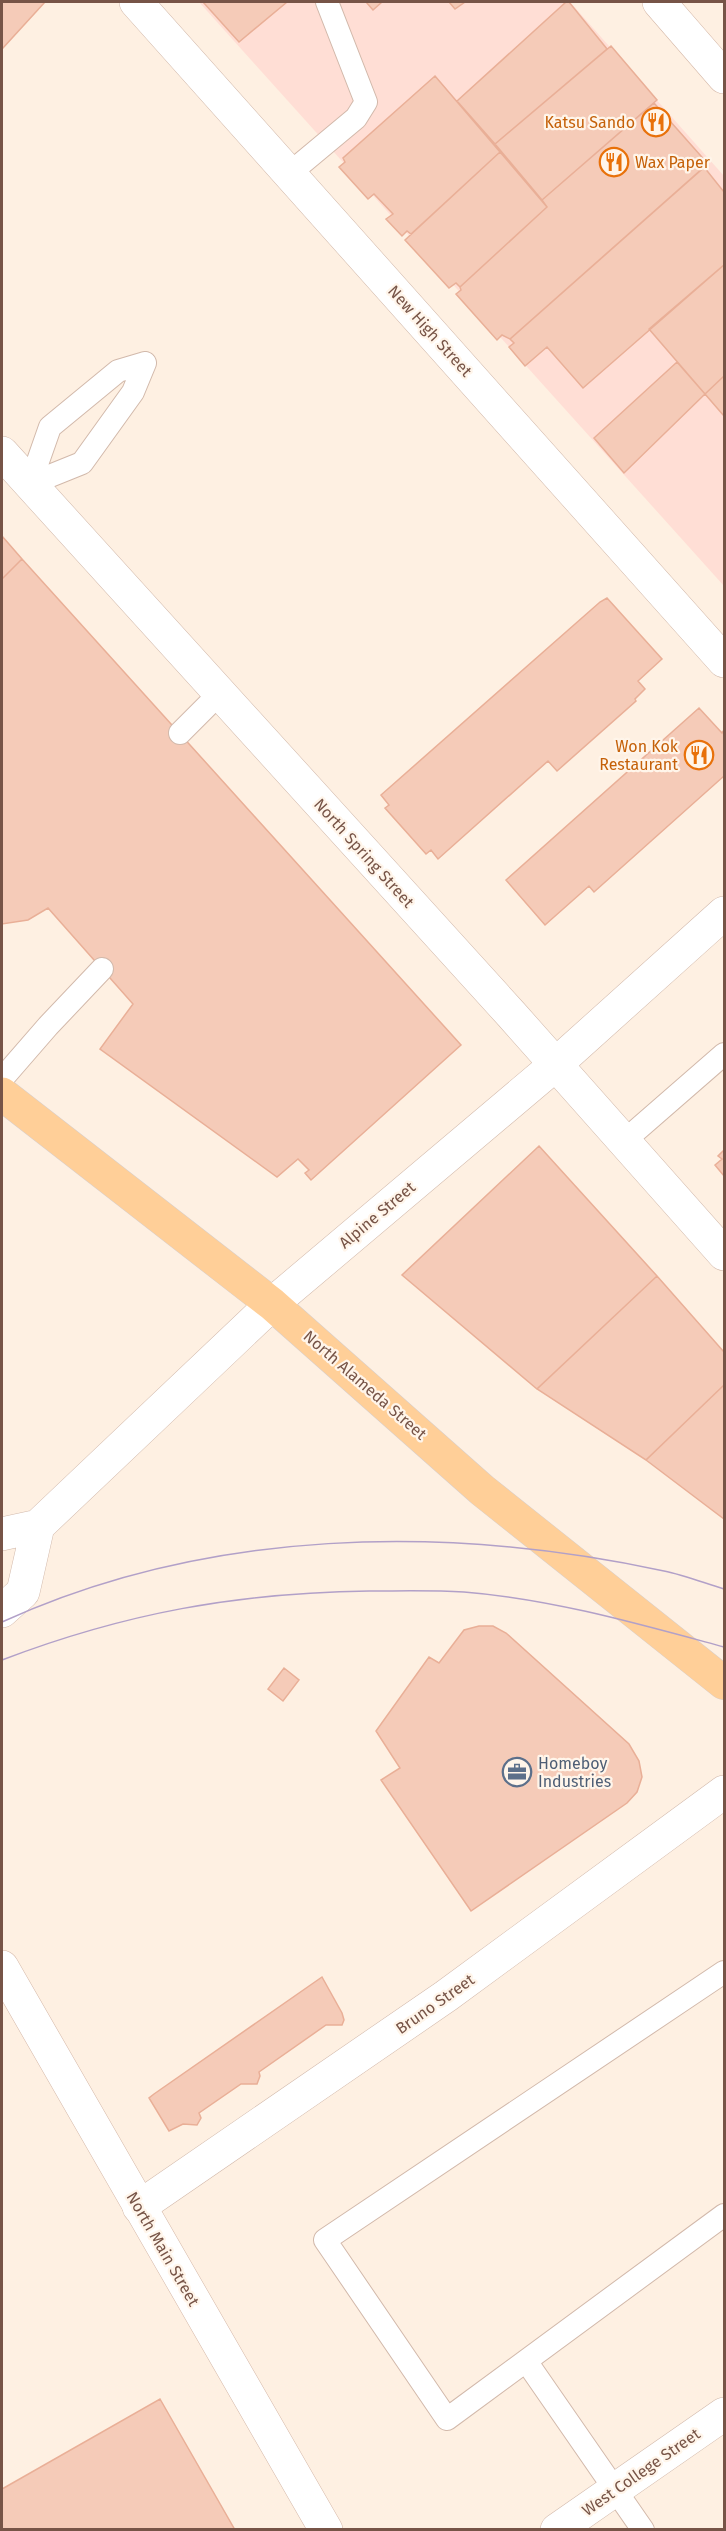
<svg xmlns="http://www.w3.org/2000/svg" width="726" height="2531" font-family="'Fira Sans',sans-serif">
	<rect width="100%" height="100%" fill="#fef0e2"/>
	<path fill="#ffded5" d="M199,2H570L724,176V586Z"/>
	<path fill="#f5cbb8" stroke="#e9af97" stroke-width="1.5" d="M2,2H45L2,49Z
		M203,2H287L239,42Z
		M366,2H382L373,10Z
		M449,2H465L455,9Z
		M566,2H569L607,49L495,144L457,101Z
		M611,46L657,100L542,200L495,144Z
		M435,76L500,152L411,234L407,231L402,236L386,219L393,214L374,194L368,199L339,167L345,162L343,158Z
		M654,103L708,164L510,339L502,335L497,340L456,294L461,290L460,287L547,207L542,200Z
		M500,152L547,207L460,287L456,283L449,288L405,240Z
		M704,167L724,192V265L583,388L547,347L525,366L509,347L514,343L510,339Z
		M724,265V376L705,394L649,329Z
		M677,362L705,394L624,473L594,438Z
		M724,376V416L705,394Z
		M2,536L22,559L2,579Z
		M22,559L461,1045L311,1180L305,1173L309,1170L298,1159L277,1177L100,1049L133,1004L48,908L28,920L2,924V579Z
		M607,598L662,659L638,681L645,689L635,699L636,701L557,771L548,761L438,859L431,850L426,854L385,808L389,805L381,795L600,602Z
		M699,708L722,733L724,730V776L594,892L589,886L545,925L506,880Z
		M539,1146L657,1276L537,1389L402,1275Z
		M724,1150V1176L715,1165L722,1159L718,1156Z
		M657,1276L724,1352V1385L646,1460L537,1389Z
		M724,1385V1519L646,1460Z
		M479,1626H493L506,1633L629,1744L639,1761L642,1777L637,1792L627,1803L471,1911L381,1780L400,1768L376,1731L429,1657L439,1663L464,1630Z
		M284,1668L299,1680L283,1701L268,1689Z
		M322,1977L342,2013L344,2020L342,2025H326L259,2072L260,2076L257,2084H241L199,2113L201,2118L197,2125L183,2124L169,2131L149,2098L154,2094Z
		M160,2399L235,2530H2V2489Z"/>
	<g fill="none" stroke-linecap="round" stroke-linejoin="round">
		<g stroke="#d2b9ab" stroke-width="24">
			<path id="service" d="M290,173L356,118L366,102L327,2
				M30,484L50,427L118,371L145,363
				M30,484L82,463L133,392L145,363
				M180,733L219,694
				M2,1079L48,1026L102,969
				M623,1142L724,1054
				M724,1972L325,2240L447,2419L724,2215
				M526,2361L643,2530"/>
		</g>
		<g stroke="#d2b9ab" stroke-width="34">
			<path id="minor" d="M139,2207L446,1996L724,1792"/>
		</g>
		<g stroke="#d2b9ab" stroke-width="34">
			<path id="tertiary" d="M136,2L724,661
				M2,453L511,1014L724,1254
				M2,1534L38,1526L272,1304L555,1065L724,913
				M2,1611L23,1592L38,1526
				M557,2530L724,2414"/>
		</g>
		<g stroke="#d5b8a8" stroke-width="34">
			<path id="secondary" d="M659,2L724,77
				M2,1967L326,2530"/>
		</g>
		<g stroke="#d9cfcb" stroke-width="34">
			<path id="primary" d="M2,1094L272,1304L482,1490L724,1683"/>
		</g>
		<use href="#service" stroke="#fff" stroke-width="22"/>
		<use href="#minor" stroke="#fff" stroke-width="33"/>
		<use href="#tertiary" stroke="#fff" stroke-width="33"/>
		<use href="#secondary" stroke="#fff" stroke-width="33"/>
		<use href="#primary" stroke="#ffcf98" stroke-width="33"/>
		<path stroke="#b2a0c8" stroke-width="1.5" d="M2,1622C208,1528 445,1524 664,1571C684,1575 704,1583 724,1589
			M2,1660C125,1613 236,1593 369,1591C400,1591 432,1590 464,1592C552,1599 639,1624 724,1647"/>
	</g>
	<defs>
		<g id="restaurant-ring" transform="scale(1.5)"><circle r="9.5" fill="#fff5ea" stroke="#e8710a" stroke-width="1.5"/><path d="M-5-6h1v4h1v-4h1v4h1v-4h1v5L-1.5 .5V6h-2V.5L-5-1ZM5-6V6H3V1.5H1.5Q1.5-4 5-6Z" fill="#e8710a"/></g>
		<g id="office-ring" transform="scale(1.5)"><circle r="9.5" fill="#fff5ea" stroke="#5c6f8a" stroke-width="1.5"/><path d="M-6-3h4V-5.5h4V-3h4V5H-6ZM-1-4.5V-3h2v-1.5ZM-6 0V1H6V0Z" fill="#5c6f8a"/></g>
	</defs>
	<g fill-rule="evenodd">
		<use href="#restaurant-ring" x="656" y="122"/>
		<use href="#restaurant-ring" x="614" y="162"/>
		<use href="#restaurant-ring" x="699" y="755"/>
		<use href="#office-ring" x="517" y="1772"/>
	</g>
	<g text-anchor="middle" dominant-baseline="central" stroke-width="4.5" stroke-linejoin="round" paint-order="stroke">
		<g font-size="16" fill="#c56008" stroke="#fff5ea" text-anchor="end">
			<text x="635" y="122">Katsu Sando</text>
			<text x="635" y="162" text-anchor="start">Wax Paper</text>
			<text x="678" y="746">Won Kok<tspan x="678" dy="18">Restaurant</tspan></text>
		</g>
		<g font-size="16" fill="#775447" stroke="#fff5ea">
			<text transform="translate(430 331) rotate(48)">New High Street</text>
			<text transform="translate(364 853) rotate(48)">North Spring Street</text>
			<text transform="translate(377 1215) rotate(-40)">Alpine Street</text>
			<text transform="translate(365 1385) rotate(41)">North Alameda Street</text>
			<text transform="translate(435 2004) rotate(-35)">Bruno Street</text>
			<text transform="translate(163 2249) rotate(60)">North Main Street</text>
			<text transform="translate(641 2472) rotate(-35)">West College Street</text>
		</g>
		<g font-size="16" fill="#4e5e75" stroke="#fff5ea" text-anchor="start">
			<text x="538" y="1763">Homeboy<tspan x="538" dy="18">Industries</tspan></text>
		</g>
	</g>
	<rect width="726" height="2531" fill="none" stroke="#775447" stroke-width="6"/>
</svg>
